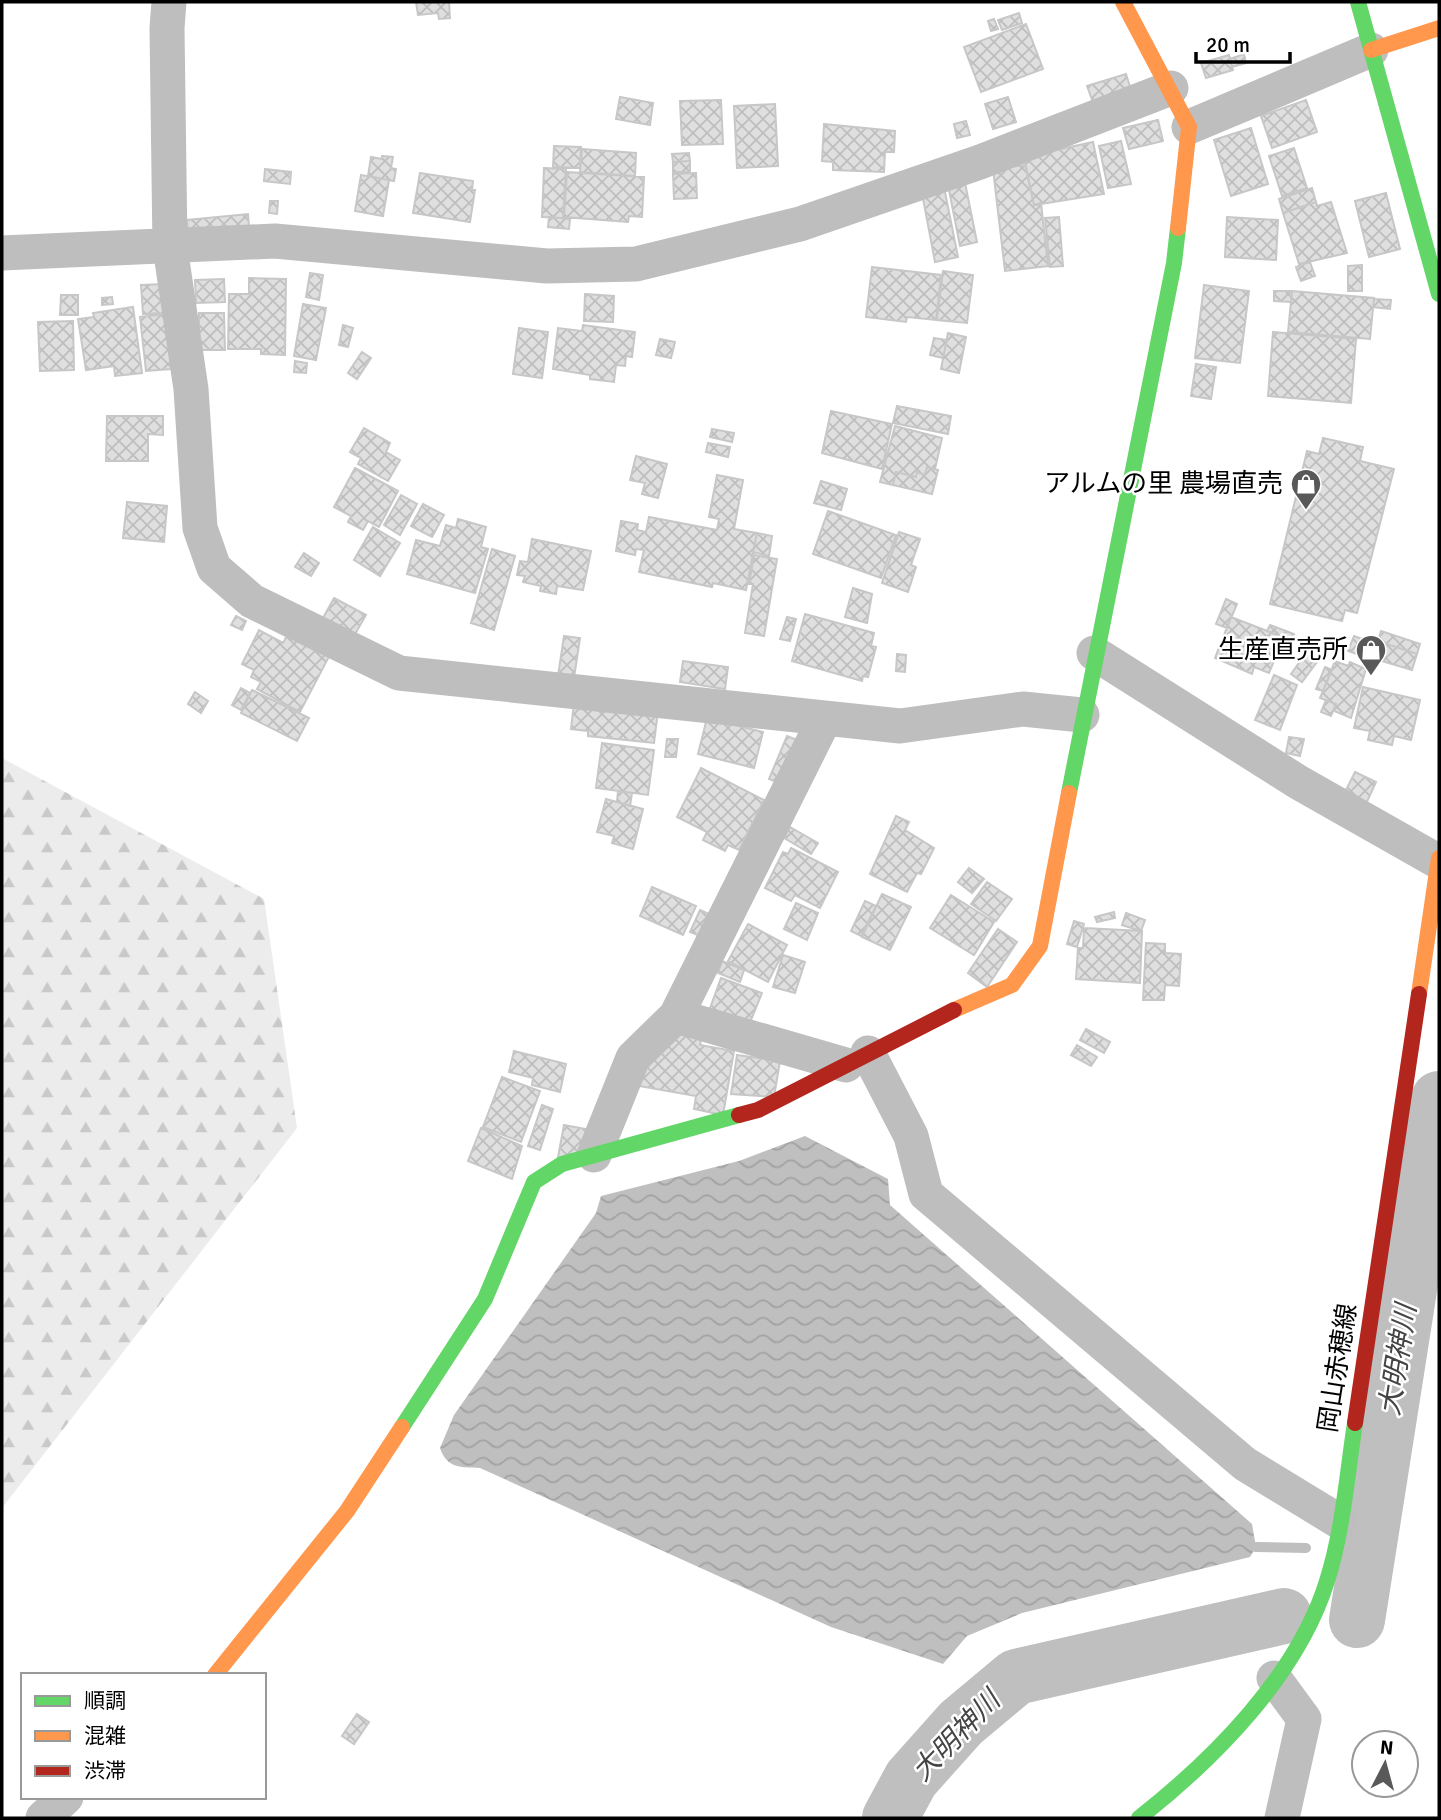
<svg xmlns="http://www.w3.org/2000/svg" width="1441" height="1820" font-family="Signika,'Noto Sans JP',sans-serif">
	<defs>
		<pattern id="forest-firs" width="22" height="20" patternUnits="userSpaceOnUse" patternTransform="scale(1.75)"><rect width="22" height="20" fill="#ececec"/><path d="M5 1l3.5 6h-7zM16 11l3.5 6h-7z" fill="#c9c9c9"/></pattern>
		<pattern id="water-waves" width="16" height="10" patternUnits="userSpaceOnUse" patternTransform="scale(1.75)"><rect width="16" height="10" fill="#bfbfbf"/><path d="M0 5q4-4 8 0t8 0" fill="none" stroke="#a2a2a2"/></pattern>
		<pattern id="building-cross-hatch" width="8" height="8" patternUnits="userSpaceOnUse" patternTransform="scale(1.75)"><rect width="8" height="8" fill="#dfdfdf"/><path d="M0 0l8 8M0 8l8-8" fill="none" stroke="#bebebe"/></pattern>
	</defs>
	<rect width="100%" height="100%" fill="#fff"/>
	<path fill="url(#forest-firs)" d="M2,758L264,899L297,1128L2,1508Z"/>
	<path fill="url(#water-waves)" d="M805,1136L888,1179L890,1205L1252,1524L1256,1547L1250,1557L1022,1613L967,1636L943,1664L831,1627L480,1468C461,1467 447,1469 440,1448L454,1415L596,1213L601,1196L739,1161Z"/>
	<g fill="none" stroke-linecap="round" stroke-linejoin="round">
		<path stroke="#bfbfbf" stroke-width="10" d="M1256,1547L1306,1548"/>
		<path stroke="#bfbfbf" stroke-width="56" d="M1357,1620L1439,1099
			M890,1818L911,1779L961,1723L1016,1677L1284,1616"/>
	</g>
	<path fill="url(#building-cross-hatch)" stroke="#c7c7c7" stroke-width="2" d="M416,2H449L450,18L439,19L438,13L418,15Z
		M1019,13L1022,23L1002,30L998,20Z
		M994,19L998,29L991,31L988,21Z
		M1026,24L1043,69L981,92L964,47Z
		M1244,54L1246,63L1232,67L1230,59Z
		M1229,55L1233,70L1206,78L1201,63Z
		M1126,74L1133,96L1095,108L1087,86Z
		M620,97L653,103L650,125L616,119Z
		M1008,97L1016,122L993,129L985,104Z
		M721,100L723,144L682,145L680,101Z
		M1306,100L1317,132L1272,148L1261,116Z
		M775,104L778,166L737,168L734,106Z
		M1158,120L1163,141L1129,149L1123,128Z
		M966,121L970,135L957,138L954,124Z
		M824,124L895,131L894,152H885L884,172L833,170V162L822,161Z
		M1251,128L1268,184L1231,196L1214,140Z
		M1121,141L1131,184L1108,188L1099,146Z
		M1093,142L1104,194L1034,205L1024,157Z
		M554,146L581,147L580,168L553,167Z
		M1294,148L1307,188L1282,196L1269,156Z
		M582,149L636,153L635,176L580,172Z
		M689,153L690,161L673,162L672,154Z
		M382,156L393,157L391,168L396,169L394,181L368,176L371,157L382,159Z
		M690,161V172H673V162Z
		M1025,165L1034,205L1041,203L1048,266L1005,271L993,169Z
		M544,168L566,169L563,218L542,217Z
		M265,169L291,172L290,184L264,181Z
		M567,172L644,177L642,217L629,216L628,222L564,217Z
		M420,173L473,181L472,190H475L470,222L413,213Z
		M696,173L697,198L674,199L673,174Z
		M361,175L389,180L383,216L355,211Z
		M965,183L977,242L960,246L948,185Z
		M921,188L945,192L958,257L935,262Z
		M1312,188L1316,202L1283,213L1279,199Z
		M1386,193L1400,249L1369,257L1355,201Z
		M270,201H278L277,214L269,213Z
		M1316,202L1317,206L1331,202L1347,253L1299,264L1283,213Z
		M248,214L250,239L190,254L187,220Z
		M549,217L570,219L569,229L548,227Z
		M1059,217L1063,266L1050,267L1045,218Z
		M1227,217L1278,220L1276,260L1225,257Z
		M1310,262L1315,276L1301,281L1296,267Z
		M1362,265V291H1348V266Z
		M872,267L941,275L936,320L907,317L906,322L866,317Z
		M943,271L973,275L967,323L937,320Z
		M310,273L323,275L319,300L306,297Z
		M249,278L286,279L285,355L261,354V349H228L229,294H249Z
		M224,279L225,302L196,303L195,280Z
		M163,284L165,313L143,314L141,285Z
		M1204,285L1249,291L1240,363L1195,358Z
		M1274,291H1292L1291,302L1274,301Z
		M1292,291L1374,298L1370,339L1288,332Z
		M585,294L614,296L613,322L584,321Z
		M61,295H78V315H60Z
		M112,297L113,304L102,305V298Z
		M1374,299L1391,300L1390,309L1373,307Z
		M303,304L326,308L316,360L294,356Z
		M133,307L142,373L115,376L114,366L86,370L78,319L94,317L93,313Z
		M199,313H224L225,350H199Z
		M166,314L171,369L146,371L140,317Z
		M73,321L74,370L40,371L38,322Z
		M343,325L353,328L348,347L339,345Z
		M583,325L635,332L632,357L626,356L625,366L616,365L614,382L590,379V375L553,369L558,328L582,331Z
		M519,328L548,332L542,378L513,374Z
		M1273,332L1356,339L1351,403L1268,396Z
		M948,333L966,337L959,373L941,369Z
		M934,338L947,340L943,358L930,355Z
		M660,339L675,342L671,358L656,355Z
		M362,352L371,358L357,379L348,373Z
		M295,361L307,363L306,373L294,372Z
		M1196,364L1216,367L1211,399L1191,396Z
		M897,406L951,416L948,434L893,423Z
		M831,411L892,424L882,469L822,453Z
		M107,416H163V435L148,434V461H106Z
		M895,426L942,438L935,469L927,467L925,475L917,472L916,477L896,472L893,485L880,482Z
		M364,428L390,443L386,452L400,460L388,481L358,464L361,458L350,452Z
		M712,429L734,433L732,442L710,437Z
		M1323,438L1363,447L1360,461L1394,469L1357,613L1345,610L1342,621L1270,604L1307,451L1319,454Z
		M708,443L730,447L728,457L706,452Z
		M636,456L667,464L658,498L642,494L645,483L630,480Z
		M927,467L938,470L932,494L893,485L896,472L916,477L917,472L925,475Z
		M355,468L398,491L379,527L368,521L363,530L348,522L351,516L334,507Z
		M717,475L743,480L734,529L757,533L746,590L713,583L712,587L639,572L644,550L636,549L635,555L616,551L621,521L638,524L637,530L646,532L649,517L717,530L719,519L709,517Z
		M821,481L847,489L841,510L814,503Z
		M401,495L417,504L400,535L384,525Z
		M127,502L167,506L164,542L123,538Z
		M423,504L444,515L432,537L411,526Z
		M828,511L896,535L881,578L813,554Z
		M458,519L486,527L481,547L488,549L475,593L407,574L416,540L440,546L446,525L456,528Z
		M373,527L400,543L380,576L354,560Z
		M899,532L920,539L911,565L916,567L908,592L882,583Z
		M757,533L772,536L769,556L753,552Z
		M532,539L591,551L583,590L557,586L556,594L540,591L541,586L523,582L525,576L517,575L520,561L528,562Z
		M492,549L515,556L494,630L471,623Z
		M304,553L319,563L311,576L295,567Z
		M754,555L777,559L764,636L745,633L753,584H749Z
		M853,588L872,594L867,623L845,617Z
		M334,598L366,615L354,636L323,618Z
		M1226,599L1237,604L1227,628L1216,624Z
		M805,614L874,633L871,646L876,647L868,677L863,676L862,681L792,661Z
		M236,616L246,621L242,630L231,625Z
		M787,617L796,619L790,641L780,639Z
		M1231,617L1293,641L1286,660L1276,656L1269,673L1254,667L1252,674L1215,658Z
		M294,623L335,645L300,712L257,689L261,682L251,677L254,670L242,664L259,630L283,643Z
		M1270,625L1294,634L1291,641L1267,631Z
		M1381,631L1420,644L1417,654L1378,641Z
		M564,636L580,638L574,678L558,676Z
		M1354,636L1368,641L1367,644L1373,647L1368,658L1348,651Z
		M1378,641L1417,654L1412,670L1372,658Z
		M1306,653L1317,662L1302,682L1291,674Z
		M897,654L906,655L905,672L896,671Z
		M683,661L728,667L725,689L680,682Z
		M1335,661L1348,666L1350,662L1366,669L1351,718L1334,711L1336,704L1320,698Z
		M1325,667L1332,670L1323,691L1316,689Z
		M1274,675L1297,685L1280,730L1255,720Z
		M1363,687L1420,700L1411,740L1394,736L1392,745L1368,740L1370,731L1354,728Z
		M241,688L250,693L241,710L232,705Z
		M252,690L309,718L297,741L241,713Z
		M195,692L208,701L201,713L188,704Z
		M1326,700L1336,704L1331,716L1321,712Z
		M574,703L658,711L654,743L588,736V731L571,729Z
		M707,718L763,732L754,768L698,754Z
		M787,736L797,740L779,783L769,779Z
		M1289,737L1304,739L1300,756L1286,753Z
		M667,739H678L676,757H665Z
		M602,743L654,750L648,795L596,788Z
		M701,768L764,800L739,850L728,845L725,851L703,840L707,832L677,817Z
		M1355,772L1376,782L1366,804L1344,794Z
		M618,791L632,793L630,806L617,802Z
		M606,799L643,809L633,849L612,843L614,836L597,832Z
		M896,816L909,822L905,830L934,848L921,874L917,873L907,892L870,874Z
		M790,827L818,843L811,854L784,838Z
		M791,848L838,872L820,908L795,895L791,901L765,888L783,852L788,854Z
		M969,868L984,879L972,893L958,882Z
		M987,882L1012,899L996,921L971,904Z
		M652,887L696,906L683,935L640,916Z
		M882,894L911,907L890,950L862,937Z
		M951,895L994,922L974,955L930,928Z
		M865,901L876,906L861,936L851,931Z
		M796,903L818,913L807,940L784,929Z
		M700,910L720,919L710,940L690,932Z
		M1114,912L1115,918L1097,922L1095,917Z
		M1126,913L1145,920L1141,931L1122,925Z
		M1074,921L1084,924L1077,947L1067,944Z
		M748,924L787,945L768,982L728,961Z
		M1084,928L1142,931L1140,983L1076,979L1078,948H1083Z
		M998,929L1017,942L987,987L968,973Z
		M1146,943L1165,944V953L1181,954L1179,986L1165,985L1164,1000H1143Z
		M783,955L805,962L795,993L773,987Z
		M722,961L744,970L740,982L718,973Z
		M721,978L762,993L749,1025L709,1011Z
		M668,1026L703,1032L700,1045L734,1051L723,1115L694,1109L696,1096L639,1086L646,1043Z
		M1086,1029L1110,1042L1104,1053L1080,1040Z
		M1077,1045L1097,1057L1091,1066L1071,1055Z
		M514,1051L566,1064L560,1092L532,1085L533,1078L509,1072Z
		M737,1055L780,1061L774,1097L731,1094Z
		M502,1077L540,1091L521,1142L483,1127Z
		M542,1105L553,1109L540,1150L528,1146Z
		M564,1125L591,1130L585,1163L558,1157Z
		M481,1128L522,1146L512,1179L468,1161Z
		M357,1714L369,1722L354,1744L342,1736Z"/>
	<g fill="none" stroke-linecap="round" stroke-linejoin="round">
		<path stroke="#bebebe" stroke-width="35" d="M169,2L167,28L170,247L191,389L200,528L214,568L252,601L399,673L900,726L1023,709L1082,715
			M1189,127L1371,50
			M2,253L275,241L547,266L636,264L800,224L980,162L1171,88
			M1094,653L1298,782L1439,862
			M676,1016L846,1065
			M868,1053L911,1136L926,1194L1245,1464L1340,1522
			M594,1155L633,1058L676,1016L825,718
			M1274,1678L1304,1719L1282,1818
			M43,1818L66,1797"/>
		<path stroke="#63d668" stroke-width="16" d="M1358,2L1439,294
			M1069,793L1174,263L1178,228
			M402,1427L485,1299L534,1182L562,1164L739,1115
			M1139,1818C1214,1759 1298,1675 1327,1581C1343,1531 1347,1475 1355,1423"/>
		<path stroke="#ff974d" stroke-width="16" d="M1123,2L1189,127L1178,228
			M1371,50L1439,28
			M1419,994L1439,858
			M954,1010L1012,985L1040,946L1069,793
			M215,1675L347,1511L402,1427"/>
		<path stroke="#b3261e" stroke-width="16" d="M739,1115L758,1110L954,1010
			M1355,1423L1419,994"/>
	</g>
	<defs>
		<g id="shop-pin" transform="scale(1.575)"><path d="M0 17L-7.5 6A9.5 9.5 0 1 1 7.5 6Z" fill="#595959" stroke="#fff"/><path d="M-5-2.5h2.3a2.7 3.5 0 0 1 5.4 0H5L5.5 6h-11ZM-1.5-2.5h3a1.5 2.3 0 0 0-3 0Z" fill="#fff"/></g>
	</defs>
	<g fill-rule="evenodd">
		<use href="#shop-pin" x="1306" y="484"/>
		<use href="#shop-pin" x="1371" y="650"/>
	</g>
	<g text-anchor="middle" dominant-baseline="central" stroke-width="5" stroke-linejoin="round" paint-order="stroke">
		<g font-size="26" fill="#000" stroke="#fff" text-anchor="end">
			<text x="1283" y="484">アルムの里 農場直売</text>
			<text x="1348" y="650">生産直売所</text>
		</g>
		<g font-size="26" fill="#000" stroke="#fff">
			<text transform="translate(1338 1368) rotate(-81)">岡山赤穂線</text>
		</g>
		<g font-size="28" font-style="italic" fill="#444" stroke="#fff">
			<text transform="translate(1398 1360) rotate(-81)">大明神川</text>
			<text transform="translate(956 1736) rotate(-46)">大明神川</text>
		</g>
	</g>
	<rect width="1441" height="1820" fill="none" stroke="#000000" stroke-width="7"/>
	<rect x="21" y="1673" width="245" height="126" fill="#ffffff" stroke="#999999" stroke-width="2"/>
	<rect x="35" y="1696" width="35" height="10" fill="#63d668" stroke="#999999" stroke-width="2"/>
	<text x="84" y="1708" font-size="21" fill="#000000">順調</text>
	<rect x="35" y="1731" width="35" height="10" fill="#ff974d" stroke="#999999" stroke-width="2"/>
	<text x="84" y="1743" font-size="21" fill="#000000">混雑</text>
	<rect x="35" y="1766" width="35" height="10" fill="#b3261e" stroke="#999999" stroke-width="2"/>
	<text x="84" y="1778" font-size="21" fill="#000000">渋滞</text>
	<g transform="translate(1385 1764) rotate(6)"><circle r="33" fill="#ffffff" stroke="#999999" stroke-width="2"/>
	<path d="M0-5L12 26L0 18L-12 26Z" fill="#595959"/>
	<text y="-10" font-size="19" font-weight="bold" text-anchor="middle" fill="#000000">N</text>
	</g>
	<path d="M1196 52v10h94v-10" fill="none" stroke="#000000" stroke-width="3.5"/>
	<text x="1206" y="52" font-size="21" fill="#000000" stroke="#ffffff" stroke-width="5" paint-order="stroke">20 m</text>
</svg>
